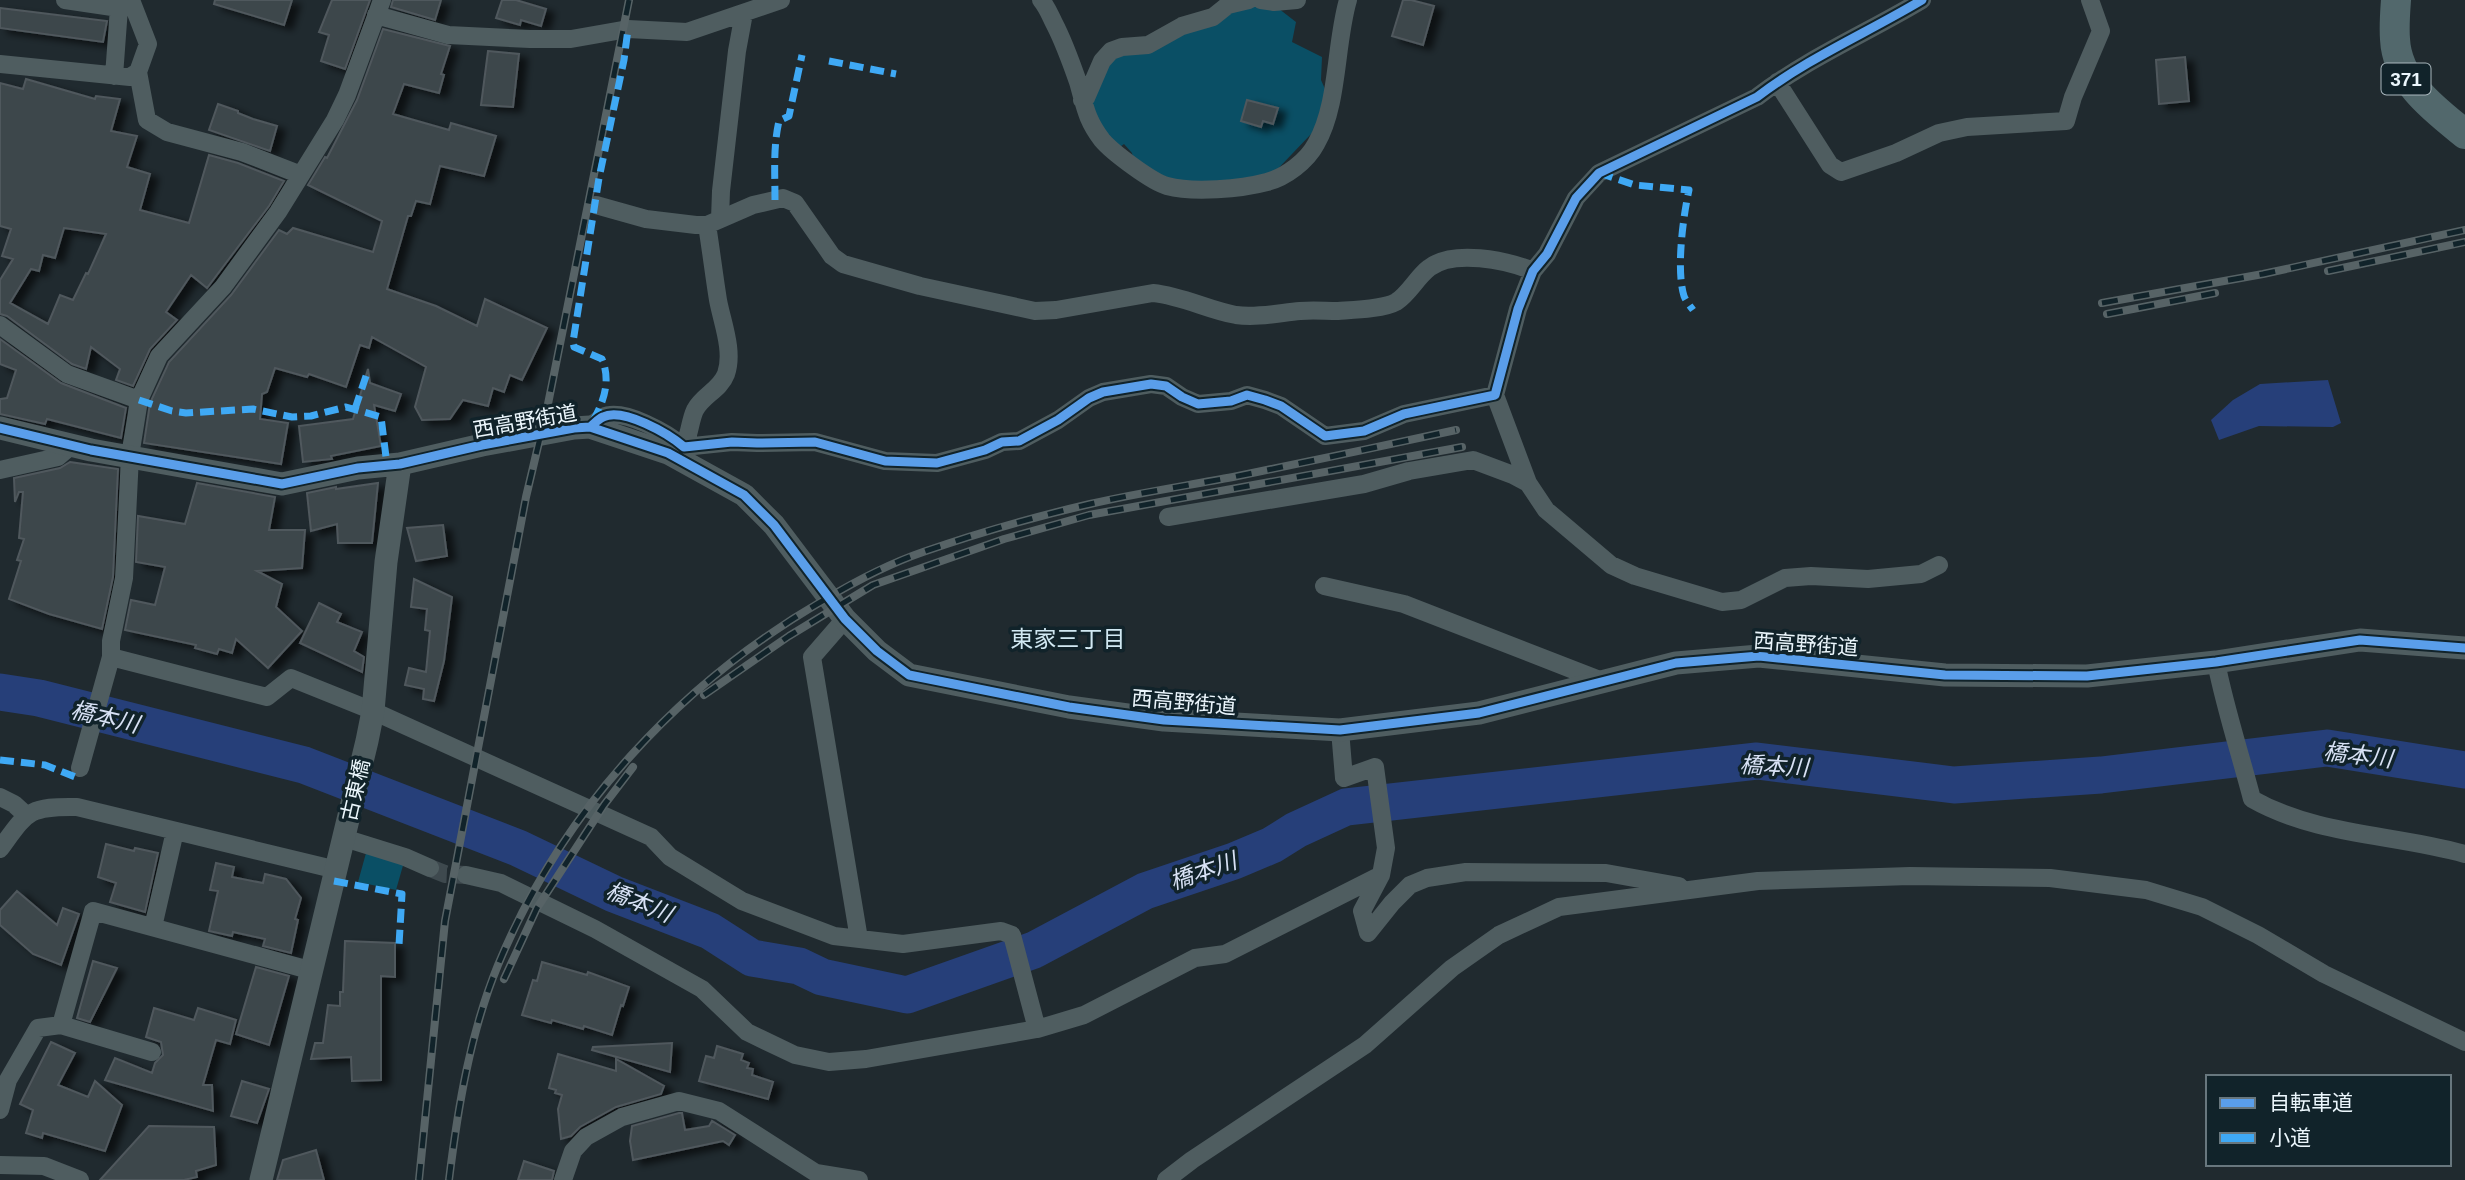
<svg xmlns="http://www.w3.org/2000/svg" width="2465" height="1180" font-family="Arial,'Noto Sans JP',sans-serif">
	<defs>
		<filter id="shadow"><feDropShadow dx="8" dy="4.5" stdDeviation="3.5" flood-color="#0009"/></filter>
	</defs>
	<rect width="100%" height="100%" fill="#202a2f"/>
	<path fill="#0a4f65" d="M1274,5L1296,22L1292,42L1322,57L1321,80L1325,89L1323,112L1313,132L1269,178L1228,185L1166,182L1134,163L1132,153L1124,144L1117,149L1085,110L1104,62L1227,8Z
		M366,853L404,862L396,890L358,882Z"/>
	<path fill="#263f79" d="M2328,380L2341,423L2333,427L2259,426L2219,440L2211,420L2233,400L2260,384Z"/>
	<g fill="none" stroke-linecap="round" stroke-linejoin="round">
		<path stroke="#263f79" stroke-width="37" d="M0,692L39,698L304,765L518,848L614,894L710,931L752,958L799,966L822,977L907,995L1034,950L1145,891L1234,861L1272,845L1296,830L1346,807L1757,761L1954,785L2101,775L2327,748L2465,770"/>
	</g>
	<path fill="#3e464b" stroke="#50585d" stroke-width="2" fill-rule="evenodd" filter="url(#shadow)" d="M215,0H292L284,25L214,4Z
		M332,0H370L345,69L321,61L329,35L319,32Z
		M393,0H441L435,20L391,7Z
		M502,0H516L546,9L541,26L521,20L520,25L496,18Z
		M1403,0H1411L1434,6L1423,45L1392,36Z
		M0,8L107,21L103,42L0,28Z
		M383,29L450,46L441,74L444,75L439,93L404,84L393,114L449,130L451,123L496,136L484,176L440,166L430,204L416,201L411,216H408L387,289L436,306L477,326L485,299L547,328L522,380L510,375L504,392L493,388L488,406L463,400L450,419L422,420L415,407L426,367L372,337L369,348L360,345L346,387L309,374L307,377L275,368L267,392L262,394L260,419L288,423L281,464L144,443L150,403L169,362L231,295L279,230L287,234L293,228L373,252L382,221L308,185L325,157L327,158L357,100Z
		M488,51L519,54L513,107L481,105Z
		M2185,57L2189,101L2159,104L2156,60Z
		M26,79L95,99L96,96L120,99L111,131L137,136L127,167L150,174L140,210L189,223L209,155L238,163L284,181L269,206L207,288L191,275L166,312L177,320L150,349L133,386L116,380L120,369L91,347L86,369L72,364L7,316L0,314V280L13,259L2,256L11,229L0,226V83L23,89ZM64,228L106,234L88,274L86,273L73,300L60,295L48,324L10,303L31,269L39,271L43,255L55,258Z
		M1247,100L1278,108L1273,124L1263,121L1261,127L1241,121Z
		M218,104L238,111V113L253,119L277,126L270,151L209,130Z
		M0,339L61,383L126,408L121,438L47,419L45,424L0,414V399L7,398L16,370L0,364Z
		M368,369L370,383L401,394L395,411L374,405L381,446L331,456L332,459L303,462L299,426L353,419Z
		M70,462L118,469L113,577L102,629L49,614L9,599L21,561L17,560L24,539L19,538L23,492H19L15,502L14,478L60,468Z
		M197,483L275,497L269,530H305L302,568L257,571L282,584L276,607L302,631L268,668L236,639L232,653L219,649L217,654L195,648L196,645L125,630L131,600L155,605L165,567L136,562L138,516L185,524Z
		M378,483L372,543H338L337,524L311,531L307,493L336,487V489Z
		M443,525L447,556L416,561L407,528Z
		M414,579L452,597L444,661L434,701L423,699L424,689L405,685L409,668L426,672L430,631L425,630L427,609L411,607Z
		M319,603L341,614L337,622L362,632L354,651L364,657L362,672L300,643Z
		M106,844L134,851L135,848L158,853L145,912L110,902L116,883L98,877Z
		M216,863L234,867L232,877L263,883L265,874L286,879L301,898L295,919L298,920L291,953L263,946L265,939L233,932L232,936L209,931L218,891L210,890Z
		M17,891L57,925L63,908L79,914L61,965L33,954L0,925V910Z
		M345,941L395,943V977L381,976V1080L352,1081L351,1057L311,1059L315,1043H323L328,1005L340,1006V992H343Z
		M93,961L117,968L90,1022L77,1018Z
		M542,962L587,975L588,972L629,987L623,1006L621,1005L612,1035L584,1026L583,1029L552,1020L551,1023L522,1015L533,980L537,981Z
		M256,967L289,976L269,1045L236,1034Z
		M154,1008L194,1020L198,1008L236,1020L230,1044L216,1040L203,1085H212L213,1111L105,1080L115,1058L152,1073L155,1063L163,1055L161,1042L146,1037Z
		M51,1042L75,1053L58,1085L88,1097L95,1081L122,1105L105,1151L43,1133L42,1138L26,1133L33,1110L20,1104Z
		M672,1043L670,1072L592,1050L593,1047Z
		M717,1046L743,1054L741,1060L749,1063L747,1068L753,1069L752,1075L773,1082L768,1099L699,1081L706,1056L714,1058Z
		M558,1054L616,1071V1059L664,1086L661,1094L616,1107L580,1127L571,1136L561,1139L558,1109L562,1095L555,1093L556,1090L549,1088Z
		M242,1081L269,1089L257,1123L231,1116Z
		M679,1113H682L685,1130L709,1126L712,1121L735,1135L729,1145L723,1141L633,1160L630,1141L632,1126Z
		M149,1126L214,1127L216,1165L196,1171L197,1177L184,1180H100Z
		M316,1150L324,1180H277L283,1160Z
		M524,1161L554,1171L552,1180H518Z"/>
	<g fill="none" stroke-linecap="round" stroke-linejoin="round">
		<path stroke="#3e494e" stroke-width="18" stroke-dasharray="18 9" stroke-linecap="butt" d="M430,868L445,874L466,875"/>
		<path stroke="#4f5d60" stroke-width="18" d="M65,0L119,8L114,76
			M1041,0C1047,7 1050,15 1054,23C1064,42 1071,62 1078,82C1085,106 1086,119 1102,140C1112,152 1152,182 1167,186C1193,193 1241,189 1267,182C1286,177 1307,161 1316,144C1339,104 1335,44 1348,0
			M1261,0L1274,2L1297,0
			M376,15L448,35L530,39H571L628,29L687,32L781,0
			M0,64L130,77L138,72L148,44L131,0
			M138,72L147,120L167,132L242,152L301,175
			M1777,82L1830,165L1841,172L1896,153L1939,133L1967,127L2066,121L2073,97L2101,31L2090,0
			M1082,100L1086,98L1102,61L1111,51L1122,47L1148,45L1182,26L1213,17L1228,5L1249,0
			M596,205L646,219L696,225H707L753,205L783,198L795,203L832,256L843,264L920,286L1035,311L1056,310L1153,293C1183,296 1208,310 1236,315C1257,318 1279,313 1300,311C1313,310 1325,311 1338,311C1351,310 1384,309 1396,302C1409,294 1417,277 1429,268C1453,249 1506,260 1533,271
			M720,219L721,191L737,51L744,13
			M0,325L67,374L139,400
			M590,427C594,424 598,419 603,417C623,407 669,434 684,447L732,442L757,443L815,442L885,461L937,463L985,450L1002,442L1019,441L1058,420L1089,398L1103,392L1151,384L1166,386L1182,397L1198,404L1231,401L1247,395L1265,400L1281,406L1325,436L1364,431L1404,414L1495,395L1518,309L1533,271L1547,254L1576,198L1599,173L1757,97C1808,58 1867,33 1922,0
			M676,452C691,442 688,425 695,410C703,395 720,390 726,374C734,351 722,322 718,300C714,275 711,250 707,225
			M0,470L58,457L72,445
			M1528,483L1546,510L1611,565L1635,576L1722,602L1741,600L1785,578L1811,576L1868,579L1921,574L1939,565
			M1168,517L1364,484L1409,471L1473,460L1513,475L1528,483L1495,395
			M1324,586L1404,604L1602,681
			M845,619L812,657L859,939
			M111,657L267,697L291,678L373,711L651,837L670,857L742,901L834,936L903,944L1001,931L1012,935L1037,1029
			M2216,662C2225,708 2240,753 2252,799C2317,836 2394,834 2465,854
			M80,768L111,657V641L124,578L130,456L139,400L159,356L223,287L278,212L335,120L347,95L382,0
			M0,797L14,804L25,814
			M344,838L405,857L430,868
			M0,849C27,812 28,806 77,807L337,870
			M466,875L501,883L595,929L702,989L747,1032L795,1055L829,1062L866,1059L1037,1029L1084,1015L1195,958L1225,954L1381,875L1386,848L1375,767L1344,778L1340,730
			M1381,875L1362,911L1368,933L1392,903L1410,885L1427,878L1466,872L1606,873L1679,886
			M153,927L175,831
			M61,1025L93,911L313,971
			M0,1110L8,1080L38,1028L61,1025L152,1052
			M0,1165L44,1166L80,1180
			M563,1180L573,1151L586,1137L622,1117L679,1101L719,1111L816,1173L859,1180
			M1166,1180L1192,1160L1365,1045L1452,968L1499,935L1559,907L1758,881L1910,876L2050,878L2146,890L2202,907L2258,935L2324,974L2465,1042"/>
		<path stroke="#4f5d60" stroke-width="23" d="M0,428L91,450L282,484L358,468L400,464L482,445L574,428L590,427L668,453L744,495L774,525L845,619L877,651L909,675L1069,707L1164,720L1340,730L1479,713L1676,663L1759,656L1945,675L2087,676L2216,662L2360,640L2465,648
			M261,1180L367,741L373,711L386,562L400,464"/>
		<path stroke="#52686c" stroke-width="30" d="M2396,0C2395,13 2394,26 2395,39C2397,82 2434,109 2465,134"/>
		<g stroke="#576366" stroke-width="8">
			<path id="rail" d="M2328,271L2465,242
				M2102,303L2263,274L2465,230
				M2107,314L2215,293
				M704,695L789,636L873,585L1004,539L1089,515L1462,447
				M504,979L537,908L604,805L633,767
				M419,1180L445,921L526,497L548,404L629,0
				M449,1180C458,1107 470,1033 498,965C562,810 680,683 824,600C856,581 888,564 923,552C977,533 1034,517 1090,504C1137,493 1185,486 1233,477C1307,462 1382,446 1456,430"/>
		</g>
		<use href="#rail" stroke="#11232a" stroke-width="5" stroke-dasharray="16" stroke-linecap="butt"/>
		<path stroke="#3fa9f5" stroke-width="7" stroke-dasharray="14 7" stroke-linecap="butt" d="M829,61L896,74
			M1599,173L1635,185L1689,190C1683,217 1676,270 1684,296C1686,301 1690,306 1693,310
			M775,200C775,173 773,147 779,121L789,116L802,55
			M139,400L172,411L186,413L253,409L292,417L311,416L346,407L381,417L387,465
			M355,409L367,373
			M593,421C604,401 611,381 602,359L574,347L573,342L599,178L624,60L628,29
			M0,760L45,765L78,778
			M334,881L402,894L399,945"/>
		<g stroke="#11232a" stroke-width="13">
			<path id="cycleway" d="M590,427C594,424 598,419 603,417C623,407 669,434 684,447L732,442L757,443L815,442L885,461L937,463L985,450L1002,442L1019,441L1058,420L1089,398L1103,392L1151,384L1166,386L1182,397L1198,404L1231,401L1247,395L1265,400L1281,406L1325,436L1364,431L1404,414L1495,395L1518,309L1533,271L1547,254L1576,198L1599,173L1757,97C1808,58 1867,33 1922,0
				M0,428L91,450L282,484L358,468L400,464L482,445L574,428L590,427L668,453L744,495L774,525L845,619L877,651L909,675L1069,707L1164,720L1340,730L1479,713L1676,663L1759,656L1945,675L2087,676L2216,662L2360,640L2465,648"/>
		</g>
		<use href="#cycleway" stroke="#5a9eea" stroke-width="9"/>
	</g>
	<g text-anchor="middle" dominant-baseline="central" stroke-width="7" stroke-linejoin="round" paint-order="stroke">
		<rect fill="#11232a" stroke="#aab7bd" stroke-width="2" x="2381.5" y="63.5" width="49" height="31" rx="5"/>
		<g font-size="19" font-weight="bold" fill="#ebf6fc">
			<text x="2406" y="79">371</text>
		</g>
		<g font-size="21" fill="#ebf6fc" stroke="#11232a">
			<text transform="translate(525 421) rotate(-10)">西高野街道</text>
			<text transform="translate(1806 644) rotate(4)">西高野街道</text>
			<text transform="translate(1184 702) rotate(5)">西高野街道</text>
			<text transform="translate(355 790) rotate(-77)">古東橋</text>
		</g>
		<g font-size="23" fill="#d1e8f2" stroke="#11232a">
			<text x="1068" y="639">東家三丁目</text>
		</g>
		<g font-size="23" font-style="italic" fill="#d8e2f5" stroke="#11232a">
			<text transform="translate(105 717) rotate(13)">橋本川</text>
			<text transform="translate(2358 755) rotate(7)">橋本川</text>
			<text transform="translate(1774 766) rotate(3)">橋本川</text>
			<text transform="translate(1203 871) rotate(-19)">橋本川</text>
			<text transform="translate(639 902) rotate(22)">橋本川</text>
		</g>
	</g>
	<rect x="2206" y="1075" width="245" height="91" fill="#11232a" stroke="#68777e" stroke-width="2"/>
	<rect x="2220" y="1098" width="35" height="10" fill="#5a9eea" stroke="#68777e" stroke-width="2"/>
	<text x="2269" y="1110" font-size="21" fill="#ebf6fc">自転車道</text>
	<rect x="2220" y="1133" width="35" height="10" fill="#3fa9f5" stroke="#68777e" stroke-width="2"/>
	<text x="2269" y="1145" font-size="21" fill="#ebf6fc">小道</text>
</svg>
